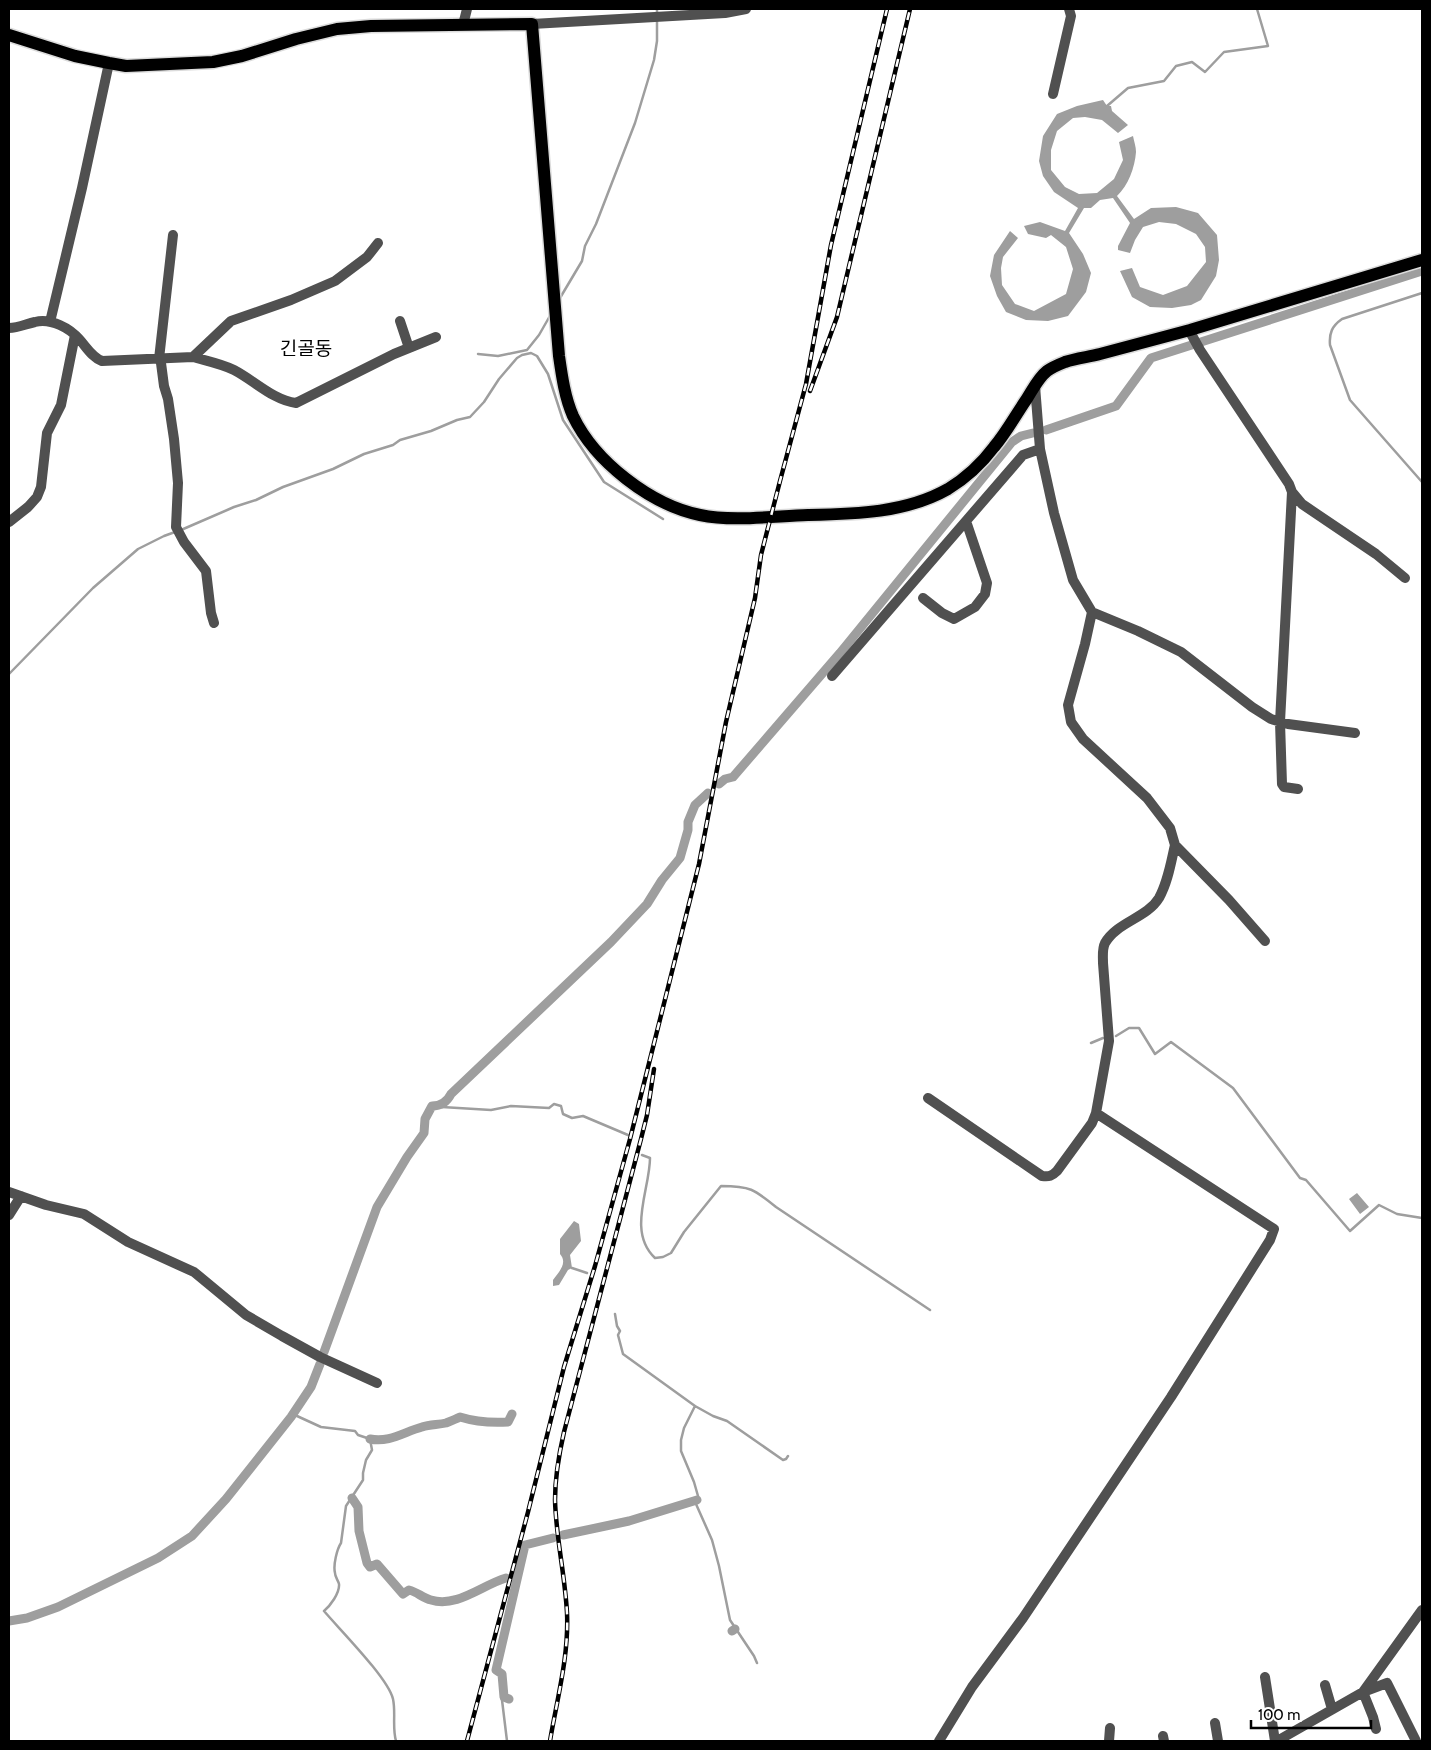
<svg xmlns="http://www.w3.org/2000/svg" width="1431" height="1750" font-family="Cabin,'Noto Sans KR',sans-serif">
	<rect width="100%" height="100%" fill="#fff"/>
	<path fill="#9e9e9e" d="M1103,100L1107,106H1111L1112,111L1128,125L1118,133L1102,120L1085,117L1073,118L1057,131L1051,150V170L1065,187L1079,194L1097,193L1114,179L1123,160L1119,142L1133,136C1134,141 1136,147 1136,152C1135,167 1128,186 1117,196L1134,219L1151,208L1176,207L1198,213L1217,235L1219,260L1216,276L1201,300L1191,305L1172,308L1150,307L1132,297L1120,271L1132,268L1140,287L1163,295L1187,286L1206,262L1205,247L1196,234L1176,224L1159,222L1143,227L1135,240L1130,253L1118,250V246L1130,223L1113,198L1100,200L1091,208H1084L1069,233L1083,254L1091,273L1086,292L1068,316L1048,321L1026,320L1006,312L997,296L990,276L994,255L1010,231L1018,238L1003,257L1001,268L1002,285L1015,304L1034,311L1066,294L1073,269L1066,247L1051,235L1046,238L1028,234L1024,226L1040,222L1065,231L1078,208L1054,192L1043,176L1039,161L1043,136L1057,114L1077,106Z
		M1357,1193L1369,1207L1360,1214L1349,1199Z
		M574,1221L579,1224L581,1241L570,1255L572,1268L568,1270L559,1285L553,1286V1280C559,1272 568,1263 560,1254V1239Z"/>
	<g fill="none" stroke-linecap="round" stroke-linejoin="round">
		<path stroke="#9e9e9e" stroke-width="2.5" d="M657,15V9
			M1107,106L1128,88L1164,81L1176,66L1192,62L1205,72L1224,52L1268,46L1257,9
			M1422,293L1342,319C1332,326 1329,333 1330,345L1350,400L1422,482
			M560,298L582,261L585,246L596,224L635,123L654,60L657,41V21
			M478,354L498,356L527,350L539,335L551,314
			M181,530L234,507L256,500L283,487L333,469L364,454L393,445L400,440L431,431L457,420L470,417L484,402L499,379L517,358L522,355L531,353L537,356L548,374L563,420L604,482L663,519
			M9,674L93,588L138,549L164,536L175,532
			M1116,1036L1129,1028H1139L1155,1054L1171,1042L1233,1088L1300,1178L1306,1180L1350,1231L1379,1205L1397,1214L1422,1218
			M1091,1043L1103,1038
			M442,1107L491,1110L511,1106L549,1108L554,1104L561,1106L563,1114L572,1118L583,1116L628,1135
			M642,1155L650,1158C650,1189 627,1232 655,1258L663,1257L671,1253L684,1232L721,1186C750,1186 754,1189 776,1207L930,1310
			M572,1268L587,1273
			M615,1314L617,1326L620,1331L618,1335L623,1354L695,1406L684,1428L681,1440V1451L694,1482L698,1496L696,1504L712,1540L719,1566L730,1620L754,1656L757,1663
			M695,1406L713,1416L727,1421L783,1460L786,1459L788,1456
			M297,1416L321,1427L355,1431L358,1435L370,1439L372,1450L366,1460L363,1473V1480L346,1506L341,1543C337,1549 333,1565 335,1573C335,1577 338,1580 339,1584C340,1593 330,1606 324,1611C340,1630 388,1678 393,1699C396,1713 392,1727 396,1741
			M504,1697L502,1700L507,1741"/>
		<path stroke="#9e9e9e" stroke-width="9" d="M1046,430L1116,406L1151,358L1422,271
			M719,784L725,779L733,777L840,653L1012,442L1021,436L1033,433
			M324,1352L377,1207L407,1157L424,1133L425,1119L432,1106C440,1106 447,1102 451,1094L611,942L647,904L662,880L680,858L688,830V822L695,805L708,793
			M370,1439C389,1443 404,1432 422,1427C430,1424 438,1425 446,1423C451,1421 456,1419 460,1417C476,1422 491,1423 508,1422L512,1414
			M352,1498L358,1507L359,1531L367,1563L370,1567L377,1564L403,1594L409,1590C417,1592 423,1598 431,1600C457,1608 482,1585 506,1578
			M563,1535L629,1521L697,1500
			M9,1621L27,1618L58,1607L158,1558L192,1536L226,1499L291,1417L311,1387L320,1364
			M732,1631L735,1629
			M509,1699L504,1697L502,1674L496,1670L525,1545L553,1538"/>
		<g stroke="#dbdbdb" stroke-width="15">
			<path id="major" d="M9,35L75,56L109,63L126,66L213,62L242,56L296,39L337,29L371,26L532,24L559,356C562,377 565,398 573,416C595,462 651,505 700,515C732,522 775,516 808,515C855,514 906,513 948,489C966,478 982,463 994,447C1006,433 1015,416 1026,400C1032,391 1038,378 1047,371C1051,368 1060,364 1065,362C1076,358 1089,357 1100,354C1130,346 1160,338 1190,330C1268,307 1345,283 1422,260"/>
		</g>
		<path stroke="#505050" stroke-width="10" d="M532,24L725,13L746,9
			M463,25L467,9
			M1053,94L1071,16L1069,9
			M173,235L159,359L161,363L164,386L168,399L174,439L178,483L176,527L184,542L206,571L211,613L214,623
			M400,321L409,348
			M50,322L82,188L109,63
			M9,328C18,328 26,324 35,322C51,318 70,328 80,340C87,348 92,357 102,361L193,357L231,321L291,300L335,281L367,257L378,243
			M1189,330L1200,350L1289,484L1292,492L1280,722L1282,784L1284,787L1298,789
			M193,357C207,361 222,364 234,370C255,381 273,400 296,403L394,354L436,337
			M1035,386L1040,449
			M1292,492L1302,504L1376,554L1405,578
			M9,522L28,507L37,497L41,487L47,433L61,405L75,335
			M923,598L942,613L954,619L975,607L985,594L987,583L966,521L1023,455L1040,449L1054,513L1073,580L1092,612L1085,644L1068,705L1071,722L1083,739L1147,798L1170,828L1175,845
			M1092,612L1138,631L1181,652L1252,707L1271,719L1288,724L1355,733
			M832,676L966,521
			M928,1098L1042,1176C1049,1177 1052,1176 1057,1171L1092,1123L1096,1113L1109,1041L1103,963C1103,956 1102,949 1105,943C1117,922 1147,918 1159,898C1168,882 1171,862 1175,845L1229,900L1265,941
			M9,1192L46,1205L84,1214L128,1242L194,1272L246,1315L282,1336L320,1357L377,1383
			M9,1215L21,1196
			M1265,1677L1275,1741
			M1325,1685L1332,1709
			M1215,1723L1218,1741
			M1376,1729L1373,1717L1363,1692L1422,1610
			M1163,1736L1164,1741
			M939,1741L972,1687L1023,1618L1171,1397L1270,1240L1274,1229L1096,1113
			M1109,1741L1110,1728
			M1277,1741L1363,1692L1387,1683L1416,1741"/>
		<use href="#major" stroke="#000" stroke-width="12"/>
		<g stroke="#000" stroke-width="4.5">
			<path id="rail" d="M810,391L837,317L910,9
				M467,1741L528,1512L564,1367L595,1266L630,1139L699,864L726,722L755,598L761,555L780,481L806,384L831,245L887,9
				M550,1741C557,1699 569,1656 567,1613C565,1575 556,1538 555,1500C555,1477 559,1454 564,1432L641,1139L647,1115L654,1069"/>
		</g>
		<use href="#rail" stroke="#fff" stroke-width="2.5" stroke-dasharray="8" stroke-linecap="butt"/>
	</g>
	<g text-anchor="middle" dominant-baseline="central" stroke-width="4.5" stroke-linejoin="round" paint-order="stroke">
		<g font-size="19" fill="#000" stroke="#fff">
			<text x="306" y="348">긴골동</text>
		</g>
	</g>
	<rect width="1431" height="1750" fill="none" stroke="#000000" stroke-width="20"/>
	<path d="M1251 1720v8h120v-8" fill="none" stroke="#000000" stroke-width="2.5"/>
	<text x="1258" y="1720" font-size="15" fill="#000000" stroke="#ffffff" stroke-width="4" paint-order="stroke">100 m</text>
</svg>
